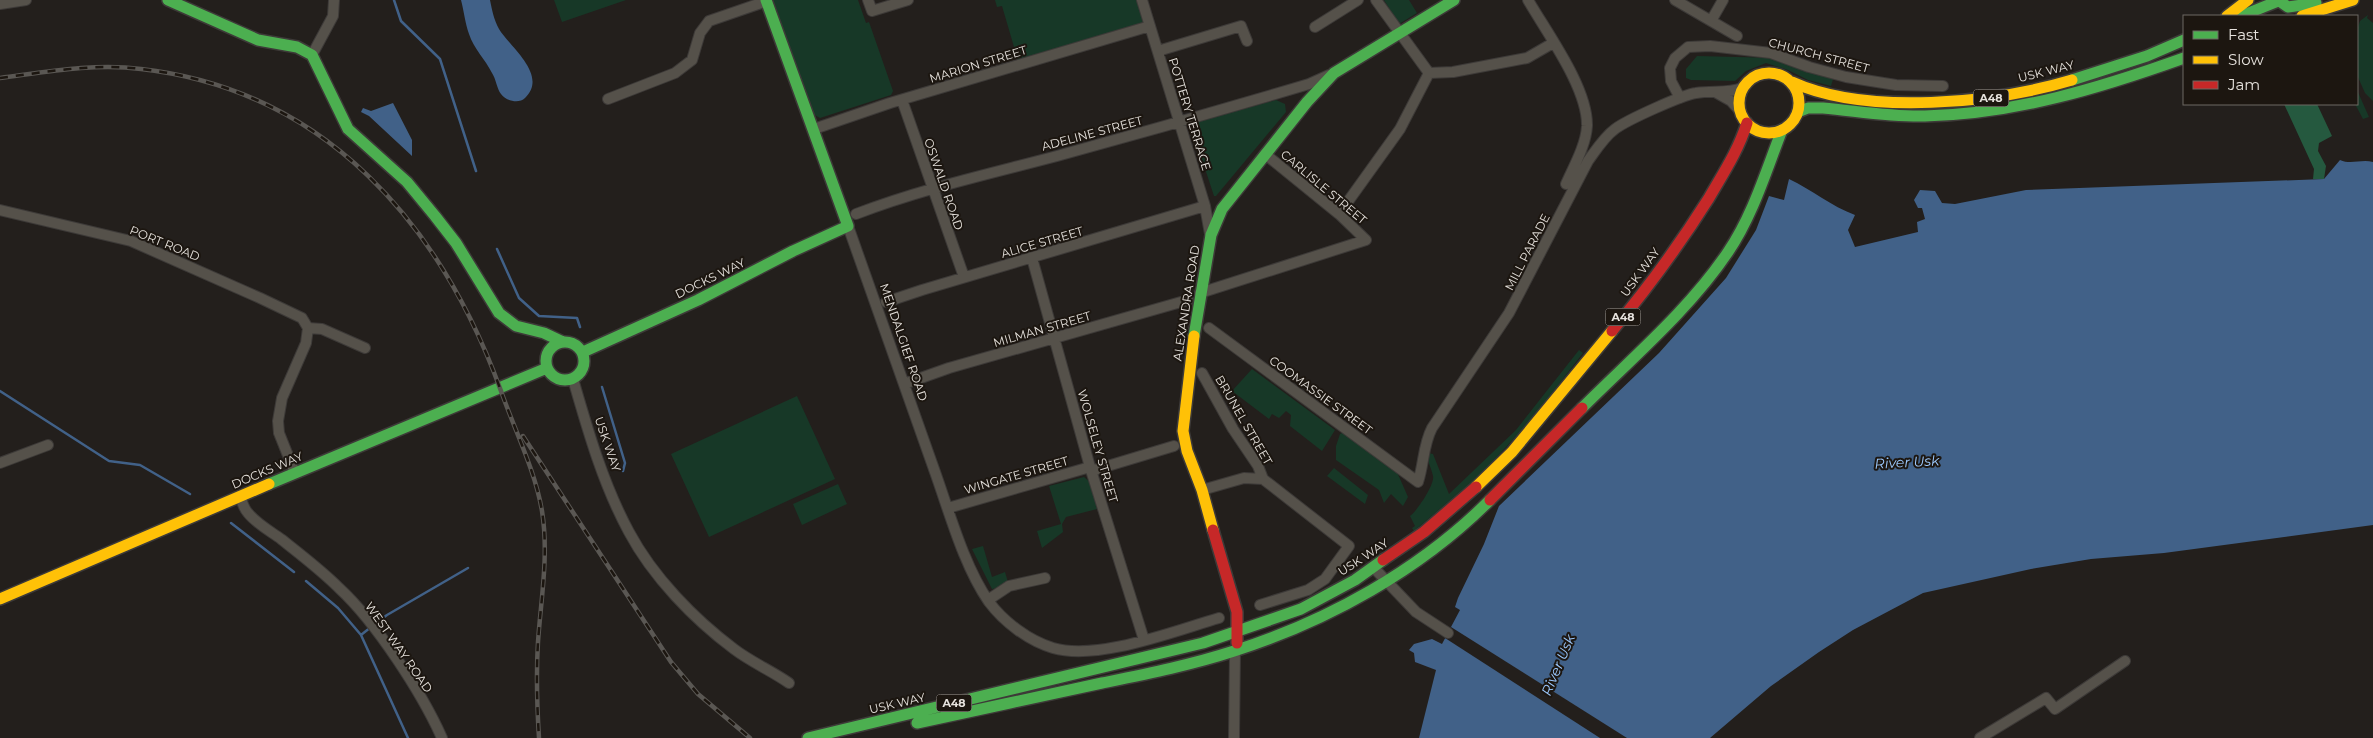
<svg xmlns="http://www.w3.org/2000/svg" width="2373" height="738" font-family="Montserrat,sans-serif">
	<rect width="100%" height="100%" fill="#231f1c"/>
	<path fill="#173827" d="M554,0H626L562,22Z
		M773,0H858L866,23L869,22L893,91L891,95L820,118L813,114Z
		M995,0H1142L1150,26L1019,64L1002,6L997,7Z
		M1384,0H1409L1417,13L1399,24Z
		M2368,15L2367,18L2373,23V101L2365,93L2357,75V30L2360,21Z
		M1697,56L1777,58L1833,79L1831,86L1808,80L1788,70L1766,63L1746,71L1735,81L1691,80L1686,78V69Z
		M2357,90L2369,117L2363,119L2355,104Z
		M1276,100L1285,104L1286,112L1216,196H1214L1191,126L1193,123Z
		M1579,350L1583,353L1532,419L1482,473L1414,531L1412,528L1415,526L1410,516C1417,511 1435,484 1433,476C1431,466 1427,463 1428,453L1433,454L1449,494L1516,430Z
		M1252,369L1335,430L1322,451L1290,426L1291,415L1286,411L1279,418L1272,414L1269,419L1232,391Z
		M797,396L835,479L709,537L671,454Z
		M1344,432L1397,472L1408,497L1403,506L1391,494L1384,503L1379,490L1336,460V446L1340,434Z
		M1334,468L1368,495L1365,504L1327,476Z
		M1084,477L1091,483L1097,509L1066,517L1062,524L1063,532L1042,548L1037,531L1061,524L1049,486Z
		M838,484L847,504L802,525L793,504Z
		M983,546L992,577L1005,572L1009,586L992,589L972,549Z"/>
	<path fill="#25593f" d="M2284,104H2317L2332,136L2319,143L2318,151L2326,166L2324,179H2313L2314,169Z"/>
	<path fill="#416188" d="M461,0H490C492,10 494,20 499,29C509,46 549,75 525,98C519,104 506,101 501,94C497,89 496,79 492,73C485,59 474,49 469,34C465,23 464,11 461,0Z
		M393,103L412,140V156L369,116L361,112L363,108L371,111Z
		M2340,160C2351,165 2361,159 2373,162V525L2164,553L2091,559L2031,569L1923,593L1853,630L1819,652L1771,686L1710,738H1419L1436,670L1415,662L1414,653L1409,650L1414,644L1432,639L1442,644L1460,610L1455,607L1458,598L1484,544L1499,506L1659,353L1726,278L1756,230L1769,196L1784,200L1789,179C1812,190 1831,206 1855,215L1848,230L1855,247L1918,232L1917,222L1925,219L1922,208H1918L1914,200L1920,190L1935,191L1942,203L1955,204L2026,190L2324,179Z"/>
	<path fill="#231f1c" d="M1451,627L1627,738H1600L1445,638Z"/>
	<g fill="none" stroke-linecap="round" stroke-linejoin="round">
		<path stroke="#416188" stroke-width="2.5" d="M394,0L401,21L440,59L476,171
			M497,249L519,298L539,316L577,318L580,327
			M602,387L625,463L623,471
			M0,391L109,461L140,465L190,494
			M231,523L294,572
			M306,581L338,608L361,635L408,738
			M376,623L387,615L468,568
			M361,635L371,627"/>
		<g stroke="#3d3a38" stroke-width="12">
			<path id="street" d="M868,0L872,11L908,0
				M1142,0L1205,206L1210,234
				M1376,0L1429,73
				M1528,0C1547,33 1588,88 1587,126C1586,145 1574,166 1566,184
				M1675,0L1737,36
				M0,4L26,0
				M1711,21L1723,0
				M1315,27L1358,0
				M1158,51L1241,26L1247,41
				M312,55L333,16L334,0
				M1429,73L1453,72L1527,58L1553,43
				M1715,92L1731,101L1739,110
				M1680,98L1671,81L1670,68L1675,58L1688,47L1710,46L1771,53L1809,67L1846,77L1896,85L1943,86
				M608,99L675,73L692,60L700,33L709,21L767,1
				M902,100L964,277
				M814,129L890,103L1150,26
				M0,210L131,241L260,298L302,318L308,328L306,343L282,398L278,421L279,433L295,473
				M856,214C921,189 989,174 1057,156C1141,133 1225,109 1309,84L1329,75
				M1339,214L1400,129L1429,73
				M848,226C877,308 906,390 935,472C950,514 964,566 989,602C1004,622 1029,641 1053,648C1098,661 1174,631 1219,618
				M1032,258L1090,467L1144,640
				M1200,293L1366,240L1339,214L1265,154
				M886,302L922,290L1205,206
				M308,328L322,329L365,348
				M1209,328L1418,482C1424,464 1423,445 1432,428L1509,313L1588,161C1596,150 1604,137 1615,129C1627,120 1682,95 1696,93C1712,90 1727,94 1742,88
				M573,379C588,431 603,484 629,532C653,577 694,619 734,649C751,662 772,671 789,683
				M904,384L949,368L1188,300
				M0,463L48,445
				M1091,471L1174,446
				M1202,490L1244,478L1263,479L1258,466L1233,429L1202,373
				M240,496C242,502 244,509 248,513C257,524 270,531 281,539C301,555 321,570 339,588C376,622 422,693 442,738
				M948,508L1090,467
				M1373,567L1416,612L1448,633
				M988,600L1009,586L1045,578
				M1260,605L1308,590L1325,579L1349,546L1263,479
				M1234,738L1235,651
				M1980,738L2046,698L2055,709L2125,661"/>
		</g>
		<g stroke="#3d3a38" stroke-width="14">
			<path id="fast" d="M168,0L258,40L297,47L312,55L348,129L407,182L435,216L456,243L499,313L516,326L544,333L563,342
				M2278,0L2288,7L2316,3
				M2241,16L2281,0
				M2072,80L2147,56L2184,40
				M1798,112L1808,108H1823C1857,111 1891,117 1925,116C2015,114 2100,88 2184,58
				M1194,336L1211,235L1222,209L1307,102L1334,73L1454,0
				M546 361a19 19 0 1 1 38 0a19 19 0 1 1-38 0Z
				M583,352L698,300L793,251L848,226L766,0
				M1582,408C1632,358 1689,310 1728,252C1753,215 1766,171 1782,130
				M269,484L547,368
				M917,723C979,710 1040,696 1102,683C1146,674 1191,665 1234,651C1328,621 1420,570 1490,500
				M808,738L1203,643L1301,609L1355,580L1383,560"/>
		</g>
		<g stroke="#3d3a38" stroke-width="14">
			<path id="slow" d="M2227,16L2248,0
				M2302,16L2353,0
				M1739 103a30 30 0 1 1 60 0a30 30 0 1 1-60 0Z
				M1792,82C1867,116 1995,103 2072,80
				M1194,336L1183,431L1187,451L1202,490L1213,530
				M1476,487L1512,452L1612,331
				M0,599L269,484"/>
		</g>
		<g stroke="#3d3a38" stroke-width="14">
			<path id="jam" d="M1612,331C1647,289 1680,244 1709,198C1724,172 1738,151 1747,123
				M1490,500L1582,408
				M1213,530L1237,612V643
				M1383,560L1424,532L1476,487"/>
		</g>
		<use href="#street" stroke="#55514a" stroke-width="10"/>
		<use href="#fast" stroke="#4caf50" stroke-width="11"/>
		<use href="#slow" stroke="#ffc107" stroke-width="11"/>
		<use href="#jam" stroke="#c62828" stroke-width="11"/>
		<g stroke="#5a5753" stroke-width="4.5">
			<path id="rail" d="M0,78C46,72 94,63 141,69C326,90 441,225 501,391C515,431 535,470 542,511C549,555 541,598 538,642C536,674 537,706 539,738
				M523,436L671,662L698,694L750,738"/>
		</g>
		<use href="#rail" stroke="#1c1610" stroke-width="2.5" stroke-dasharray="8" stroke-linecap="butt"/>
	</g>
	<g text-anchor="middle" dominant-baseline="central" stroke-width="4" stroke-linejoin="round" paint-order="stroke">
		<g fill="#1c1610" stroke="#a9a5a0" stroke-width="1">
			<rect x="1973.5" y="89.5" width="35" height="17" rx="4"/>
			<rect x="1605.5" y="308.5" width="35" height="17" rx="4"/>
			<rect x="936.5" y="694.5" width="35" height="17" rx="4"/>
		</g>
		<g font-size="11" font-weight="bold" fill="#e6e2dd">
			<text x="1991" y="98">A48</text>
			<text x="1623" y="317">A48</text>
			<text x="954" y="703">A48</text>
		</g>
		<g font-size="12" fill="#e6e2dd" stroke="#1c1610">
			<text transform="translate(1819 55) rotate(15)">CHURCH STREET</text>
			<text transform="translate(978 64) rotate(-17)">MARION STREET</text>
			<text transform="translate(2046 71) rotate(-14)">USK WAY</text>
			<text transform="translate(1190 114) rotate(73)">POTTERY TERRACE</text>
			<text transform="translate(1092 133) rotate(-15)">ADELINE STREET</text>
			<text transform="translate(944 184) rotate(71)">OSWALD ROAD</text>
			<text transform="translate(1324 187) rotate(40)">CARLISLE STREET</text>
			<text transform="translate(1042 242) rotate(-16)">ALICE STREET</text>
			<text transform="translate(165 243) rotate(22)">PORT ROAD</text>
			<text transform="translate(1527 252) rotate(-63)">MILL PARADE</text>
			<text transform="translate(1640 272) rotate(-54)">USK WAY</text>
			<text transform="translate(710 278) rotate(-26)">DOCKS WAY</text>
			<text transform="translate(1186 303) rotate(-81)">ALEXANDRA ROAD</text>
			<text transform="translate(1042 329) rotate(-16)">MILMAN STREET</text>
			<text transform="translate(904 342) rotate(71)">MENDALGIEF ROAD</text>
			<text transform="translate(1321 395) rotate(36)">COOMASSIE STREET</text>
			<text transform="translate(1244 420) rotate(60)">BRUNEL STREET</text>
			<text transform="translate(608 444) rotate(71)">USK WAY</text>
			<text transform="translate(1098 446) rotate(74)">WOLSELEY STREET</text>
			<text transform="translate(267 470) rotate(-23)">DOCKS WAY</text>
			<text transform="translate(1016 475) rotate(-16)">WINGATE STREET</text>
			<text transform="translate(1363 557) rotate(-33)">USK WAY</text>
			<text transform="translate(399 647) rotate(55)">WEST WAY ROAD</text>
			<text transform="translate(897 703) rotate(-13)">USK WAY</text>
		</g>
		<g font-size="14" font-style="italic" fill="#9cc9fe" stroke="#1c1610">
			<text transform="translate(1907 462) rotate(-3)">River Usk</text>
			<text transform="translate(1558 665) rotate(-67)">River Usk</text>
		</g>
	</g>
	<rect x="2183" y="15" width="175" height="90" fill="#1c1610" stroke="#6d6862"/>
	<rect x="2193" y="31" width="25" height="8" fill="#4caf50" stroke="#6d6862"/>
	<text x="2228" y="40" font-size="15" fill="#e6e2dd">Fast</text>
	<rect x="2193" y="56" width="25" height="8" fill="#ffc107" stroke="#6d6862"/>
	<text x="2228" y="65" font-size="15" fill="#e6e2dd">Slow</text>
	<rect x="2193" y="81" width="25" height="8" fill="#c62828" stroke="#6d6862"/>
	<text x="2228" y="90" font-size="15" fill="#e6e2dd">Jam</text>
</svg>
